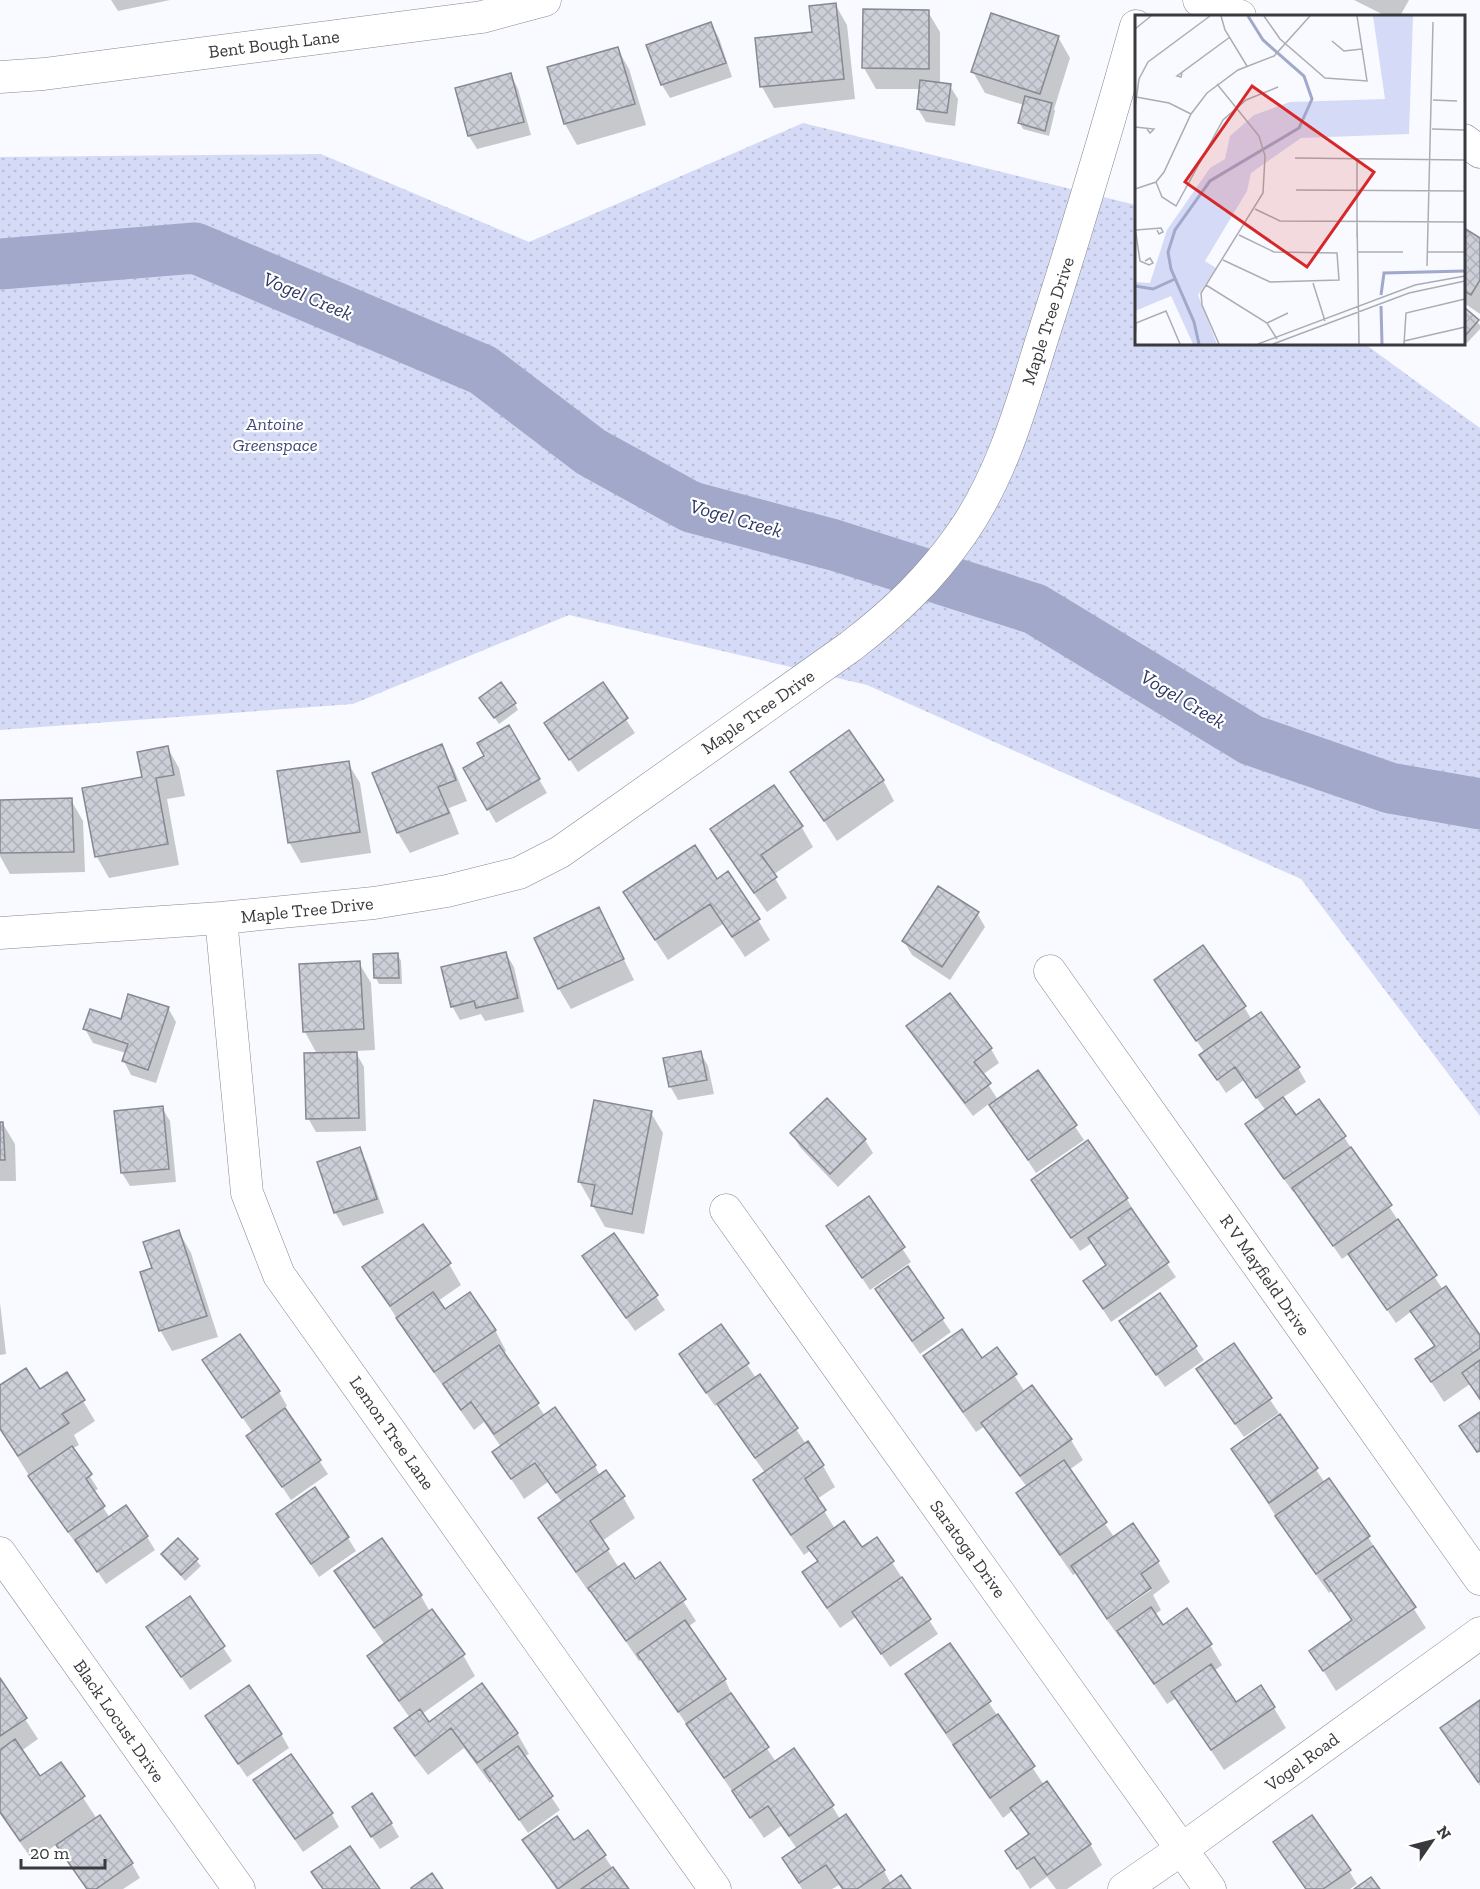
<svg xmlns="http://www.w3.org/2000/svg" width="1480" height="1889" font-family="'Zilla Slab',serif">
	<defs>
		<pattern id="park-dots" width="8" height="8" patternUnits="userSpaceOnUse" patternTransform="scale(1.5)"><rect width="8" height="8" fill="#d5dbf6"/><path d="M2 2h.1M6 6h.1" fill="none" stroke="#b8bdd4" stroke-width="1.8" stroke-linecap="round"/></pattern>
		<pattern id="building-cross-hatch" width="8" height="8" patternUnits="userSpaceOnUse" patternTransform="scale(1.5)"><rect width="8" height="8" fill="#cccfd7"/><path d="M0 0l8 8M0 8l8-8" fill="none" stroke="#b0b2ba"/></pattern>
	</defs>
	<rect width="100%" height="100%" fill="#f8faff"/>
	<path fill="url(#park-dots)" d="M803,123L1136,205V344H1365L1480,428V1116L1301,879L867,685L569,615L353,704L0,730V157L321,154L529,242Z"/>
	<path fill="#0003" d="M111,0H170L118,11Z
		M1354,0H1409L1400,16H1386Z
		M835,4L847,25L855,99L774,108L762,87L813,33Z
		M928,12L940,32V84L950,86L958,99L955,126L926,122L918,109L921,89H876L864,68Z
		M711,24L719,38L732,77L670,98L662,85L648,46Z
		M1058,37L1070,58L1054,109L1055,111L1049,136L1023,129L1020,123L1024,105L985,93L973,72Z
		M617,48L629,69L646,125L577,145L565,124L549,68Z
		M511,75L518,89L531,135L477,149L469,136L457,89Z
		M1464,229L1480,240V314L1464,303Z
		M1464,309L1480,325V329L1467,343L1464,339Z
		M602,684L635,733L578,772L546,723Z
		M485,704H515L518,710L499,724Z
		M508,727L547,793L496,823L465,769L486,756Z
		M441,746L453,767L467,801L449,808L459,834L410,853L398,833L374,774Z
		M167,747L179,768L185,796L167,799L179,865L109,878L97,857L84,789L143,778Z
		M348,763L360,783L371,853L301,863L289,842Z
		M792,772L883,780L894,801L837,841Z
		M71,800L83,821L85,872L10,874L0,856V801Z
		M801,826L813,847L773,875L787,898L767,912L724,851L712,830Z
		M716,881L758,920L770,940L745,957L723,924L668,960L637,913Z
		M599,909L634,980L571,1009L559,989L536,938Z
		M977,913L985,927L950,980L912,955L904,941Z
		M506,954L514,967L524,1012L485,1021L481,1014L460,1020L452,1006Z
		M398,955L401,961L402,984H379L376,978Z
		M359,963L371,983L375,1050L355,1051L364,1067L366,1131L316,1132L308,1118L317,1054L305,1032L300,966Z
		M1156,981L1244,1007L1252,1020L1298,1068L1306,1082L1282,1098L1295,1117L1344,1137L1443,1290L1480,1337V1401L1470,1384L1444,1402L1417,1360L1435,1348L1412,1311L1396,1323L1349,1254L1342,1259L1295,1190L1293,1192L1255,1138L1266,1111L1244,1080L1226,1093L1201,1055L1205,1053Z
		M950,995L991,1049L999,1063L982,1075L998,1100L1038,1072L1084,1140L1036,1173L990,1103L973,1116L916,1040L908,1026Z
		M168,1008L176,1022L156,1083L131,1075L124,1061L126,1053L93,1043L85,1029Z
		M700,1052L708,1066L714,1094L678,1100L670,1086Z
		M162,1108L170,1121L176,1182L130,1186L122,1173Z
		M651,1113L663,1133L644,1234L605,1227L593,1206L594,1203L591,1202L579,1181Z
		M0,1124H3L15,1144L16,1181H0Z
		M792,1134L865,1140L873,1153L838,1187L800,1147Z
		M1087,1143L1127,1199L1135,1213L1133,1214L1176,1277L1111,1322L1085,1282L1107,1266L1092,1243L1080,1251L1041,1194Z
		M359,1149L367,1163L384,1213L343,1226L335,1212Z
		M869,1198L911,1262L870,1290L828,1227Z
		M179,1232L191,1253L218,1337L172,1351L160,1330L154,1269Z
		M614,1235L665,1310L635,1331L592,1270Z
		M449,1264L461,1285L438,1301L445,1311L495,1330L506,1351L503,1353L545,1416L595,1466L600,1476L623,1497L635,1518L602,1541L619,1568L635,1582L659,1564L696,1621L688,1627L725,1680L735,1701L776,1762L832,1806L840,1819L884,1871L891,1884L909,1889H842L839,1885L832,1889H802L784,1859L797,1849L781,1826L764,1838L642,1659L639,1661L591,1590L589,1592L552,1539L540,1518L562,1502L548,1482L524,1499L494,1452L501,1447L484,1422L474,1430L410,1339L364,1267Z
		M908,1268L951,1332L920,1354L885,1303Z
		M1159,1295L1204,1360L1165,1387L1129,1335Z
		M0,1303L6,1354L0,1355Z
		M721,1326L756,1378L760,1376L806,1444L807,1443L823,1466L835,1487L817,1499L835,1529L862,1550L877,1539L938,1634L890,1667L856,1617L840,1628L816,1593L804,1573L818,1563L811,1550L804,1555L766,1501L755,1480L765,1473L731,1425L718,1404L715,1406L689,1368Z
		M240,1336L279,1392L287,1406L284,1408L328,1474L291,1500L248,1436L253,1433L204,1361Z
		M1233,1345L1279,1413L1244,1437L1206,1383Z
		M997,1349L1025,1392L1071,1440L1083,1460L1069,1470L1114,1537L1132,1525L1158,1562L1170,1582L1153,1595L1161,1610L1154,1615L1163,1627L1210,1645L1222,1665L1214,1671L1236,1704L1274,1708L1286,1728L1224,1770L1176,1698L1167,1704L1122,1637L1120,1638L1107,1620L1151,1590V1586L1106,1618L1076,1573L1073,1575L1030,1514L1018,1493L1027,1487L995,1444L985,1426L976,1432L937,1377L925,1357L982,1360Z
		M0,1387L40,1391L83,1401L95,1421L74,1435L79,1445L72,1449L98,1489L93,1492L110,1518L147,1537L155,1550L106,1584L79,1544L77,1545L38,1490L0,1429Z
		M1280,1416L1325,1483L1368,1537L1426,1628L1336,1691L1311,1651L1353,1622L1332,1591L1329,1593L1289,1537L1233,1449Z
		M278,1515L348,1538L356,1551L319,1577Z
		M178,1540L201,1566L185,1581L163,1554Z
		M336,1572L421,1596L430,1612L463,1655L475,1676L422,1714L429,1724L517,1733L529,1754L524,1757L560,1810L528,1833L492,1781L490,1783L464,1748L428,1775L408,1749L396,1728L410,1718L381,1677L369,1657L385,1645L348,1592Z
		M190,1598L232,1661L190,1690L148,1628Z
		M950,1645L1044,1785L1090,1844L1102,1865L1067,1889H1056L1047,1877L1030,1889L1007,1852L1029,1836L1013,1810L1003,1818L919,1696L907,1675Z
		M0,1681L38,1739L21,1751L40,1778L61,1764L97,1819L99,1817L132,1864L140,1878L123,1889H87L57,1844L33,1861L0,1814Z
		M1480,1702V1786L1442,1728Z
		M207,1717L281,1734L289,1748L247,1777Z
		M255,1781L331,1813L339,1827L303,1852Z
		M361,1821L391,1823L399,1837L380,1849Z
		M588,1832L613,1869L627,1889H556L524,1840L573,1842Z
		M1275,1843L1349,1871L1357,1884L1350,1889H1306Z"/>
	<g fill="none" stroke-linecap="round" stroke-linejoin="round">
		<path stroke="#a1a8c9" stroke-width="51" d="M0,264L195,248L483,370L591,452L691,507L834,545L1035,609L1251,740L1390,788L1480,804"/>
	</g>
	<path fill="url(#building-cross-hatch)" stroke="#878992" stroke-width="1.5" d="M836,3L844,79L760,87L755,38L812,32L809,6Z
		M863,9L929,10V69L862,68Z
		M991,13L1059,36L1040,94L971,72Z
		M711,22L726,63L661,85L646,45Z
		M618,47L635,104L564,124L547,67Z
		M511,73L524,122L468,136L455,88Z
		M920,80L951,84L947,113L917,109Z
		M1025,96L1052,103L1045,131L1018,123Z
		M1464,228L1480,238V280L1471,295L1464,291Z
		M1464,307L1479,320L1464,337Z
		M501,682L516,703L494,718L479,698Z
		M603,682L628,718L569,760L544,723Z
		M509,725L540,779L487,810L463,768L484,756L477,743Z
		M849,730L884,780L824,821L790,772Z
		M442,744L456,780L438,787L449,813L397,833L372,773Z
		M168,746L174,775L156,778L168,844L95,857L82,788L142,777L137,752Z
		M349,761L360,832L288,843L277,771Z
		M774,785L803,826L761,855L777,877L754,893L710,829Z
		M72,798L74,852L0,853V800Z
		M695,845L717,879L728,871L760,919L732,937L710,904L655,940L623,892Z
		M938,886L979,912L942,967L902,941Z
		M599,907L624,959L558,989L534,938Z
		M1203,945L1246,1006L1196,1041L1154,980Z
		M506,952L518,998L476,1008L474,1001L451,1007L441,967Z
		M398,953L399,978H374L373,954Z
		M360,961L364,1029L303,1032L299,964Z
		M950,993L992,1048L974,1062L991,1083L965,1103L906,1026Z
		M128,994L169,1007L148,1070L122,1061L128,1044L83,1029L90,1009L121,1019Z
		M1261,1012L1300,1067L1256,1098L1235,1067L1217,1080L1199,1055Z
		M701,1051L707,1080L669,1087L663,1058Z
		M357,1052L359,1118L306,1119L304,1053Z
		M1038,1070L1077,1125L1028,1160L989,1105Z
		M1283,1097L1296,1115L1319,1099L1346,1136L1284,1179L1245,1124Z
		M827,1098L866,1139L830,1174L790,1133Z
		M594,1100L652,1111L632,1214L591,1206L595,1185L578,1182Z
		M163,1106L169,1169L121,1173L114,1111Z
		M0,1122H3L5,1160H0Z
		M1088,1140L1128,1198L1071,1238L1031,1180Z
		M360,1147L377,1199L334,1213L317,1162Z
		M1351,1147L1392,1205L1333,1246L1292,1188Z
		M869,1196L905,1247L862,1278L826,1226Z
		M1131,1208L1169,1262L1103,1309L1083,1281L1106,1265L1088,1238Z
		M1398,1219L1437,1275L1387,1310L1348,1254Z
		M423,1224L451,1263L390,1306L362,1267Z
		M179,1230L207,1316L159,1331L140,1272L152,1268L143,1242Z
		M614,1233L658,1295L626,1318L582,1256Z
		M908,1266L944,1318L912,1341L875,1289Z
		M1446,1286L1480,1335V1348L1431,1382L1415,1359L1435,1346L1410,1311Z
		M433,1292L445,1309L470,1292L496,1330L434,1372L396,1318Z
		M1160,1293L1197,1346L1156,1375L1119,1321Z
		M721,1324L749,1363L706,1393L679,1354Z
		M962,1329L982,1358L997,1347L1017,1374L963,1412L923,1356Z
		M240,1334L280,1391L242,1418L202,1360Z
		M1234,1343L1272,1398L1235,1424L1196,1369Z
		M499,1345L539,1403L494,1434L471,1402L461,1410L443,1384Z
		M1480,1360V1399L1462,1373Z
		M26,1368L40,1389L67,1372L85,1400L62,1414L69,1423L18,1456L0,1429V1385Z
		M760,1374L798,1428L755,1458L717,1404Z
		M1032,1385L1072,1439L1020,1476L981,1423Z
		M555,1407L596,1465L556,1493L535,1463L511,1479L492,1452Z
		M285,1408L321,1460L282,1487L246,1436Z
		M1480,1412V1451L1477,1452L1459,1426Z
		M1280,1414L1318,1468L1269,1503L1231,1449Z
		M808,1441L824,1465L805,1479L826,1510L791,1535L753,1480Z
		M72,1446L92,1474L86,1479L105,1506L68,1532L28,1476Z
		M1064,1460L1107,1522L1060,1555L1016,1493Z
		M606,1470L625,1496L590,1521L609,1549L576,1572L538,1518Z
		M1329,1478L1370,1536L1316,1574L1275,1516Z
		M315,1487L349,1537L311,1564L276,1514Z
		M126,1505L148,1536L97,1572L75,1540Z
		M844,1521L862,1547L877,1537L894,1561L827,1608L802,1572L818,1561L807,1547Z
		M1133,1523L1159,1561L1141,1574L1151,1588L1107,1619L1071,1566Z
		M178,1538L198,1559L181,1575L161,1554Z
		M382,1538L422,1595L374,1628L334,1571Z
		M1373,1546L1416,1607L1323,1671L1309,1651L1352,1620L1324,1580Z
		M660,1562L686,1599L626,1641L588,1588L624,1563L635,1579Z
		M902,1577L931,1619L881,1654L852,1612Z
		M190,1596L225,1646L181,1677L146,1627Z
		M1151,1607L1163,1625L1187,1608L1212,1644L1154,1684L1117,1631Z
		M432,1609L465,1654L399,1701L367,1656Z
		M685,1620L726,1679L678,1712L637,1654Z
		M950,1643L991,1701L946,1733L905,1674Z
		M1211,1664L1236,1702L1261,1685L1275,1707L1211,1750L1171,1692Z
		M0,1678L27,1718L0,1736Z
		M482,1683L518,1733L477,1763L451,1728L415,1756L394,1728L420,1709L429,1722Z
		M249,1685L282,1734L238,1764L205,1716Z
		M731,1693L769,1747L724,1778L686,1724Z
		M1480,1700V1781L1478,1782L1440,1728Z
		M998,1714L1035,1766L990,1798L953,1745Z
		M15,1739L40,1776L61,1762L85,1796L20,1841L0,1812V1750Z
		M518,1746L553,1796L519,1820L484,1770Z
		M794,1748L834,1805L789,1836L768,1806L750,1818L732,1791Z
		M291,1754L333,1813L295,1839L253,1780Z
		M1047,1781L1091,1844L1047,1875L1034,1857L1017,1869L1005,1851L1029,1834L1010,1808Z
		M372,1793L392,1823L371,1837L352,1807Z
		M846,1814L885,1870L857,1889H843L826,1865L799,1883L782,1858Z
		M100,1815L133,1863L96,1889H87L56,1845Z
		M1312,1815L1351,1870L1323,1889H1306L1273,1842Z
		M557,1816L574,1840L588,1830L606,1855L558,1889L522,1840Z
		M350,1846L380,1889H323L311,1872Z
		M613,1867L629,1889H581Z
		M432,1873L443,1889H411V1888Z
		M901,1875L911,1889H882Z
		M1371,1877L1380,1889H1354Z"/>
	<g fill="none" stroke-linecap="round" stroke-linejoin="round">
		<g stroke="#868891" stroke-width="33">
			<path id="minor" d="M1199,0L1240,16
				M0,77L44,74L482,17L545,0
				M1464,140L1480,152
				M221,918L247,1193L279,1275L715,1889
				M0,933L221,918L374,903L447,891L519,873L560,852L597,826L851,646C895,612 930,579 962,533C1003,474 1022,403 1043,336C1076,233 1107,130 1136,26
				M1050,971L1480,1579
				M726,1210L1210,1889
				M0,1553L239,1889
				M1124,1889L1182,1849L1480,1633"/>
		</g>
		<use href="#minor" stroke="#fff" stroke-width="32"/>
	</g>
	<g text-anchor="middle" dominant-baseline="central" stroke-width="4.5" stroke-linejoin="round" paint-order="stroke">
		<g font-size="18" fill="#3a3a3e" stroke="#fff">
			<text transform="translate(274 44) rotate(-7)">Bent Bough Lane</text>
			<text transform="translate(1048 321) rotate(-72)">Maple Tree Drive</text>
			<text transform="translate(758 712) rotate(-35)">Maple Tree Drive</text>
			<text transform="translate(307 910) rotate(-6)">Maple Tree Drive</text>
			<text transform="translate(1265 1275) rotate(55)">R V Mayfield Drive</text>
			<text transform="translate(392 1433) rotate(55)">Lemon Tree Lane</text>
			<text transform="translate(968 1549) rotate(54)">Saratoga Drive</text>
			<text transform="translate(119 1721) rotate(55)">Black Locust Drive</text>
			<text transform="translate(1302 1762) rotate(-36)">Vogel Road</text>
		</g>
		<g font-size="18" font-style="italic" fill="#414977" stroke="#fff">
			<text x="275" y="424">Antoine<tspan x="275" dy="21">Greenspace</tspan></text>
		</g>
		<g font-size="20" font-style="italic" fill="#303764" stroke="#fff">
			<text transform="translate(308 296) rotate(23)">Vogel Creek</text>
			<text transform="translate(736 518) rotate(16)">Vogel Creek</text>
			<text transform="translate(1183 699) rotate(31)">Vogel Creek</text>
		</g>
	</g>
	<g transform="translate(1135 15)">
		<rect width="330" height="330" fill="#f8faff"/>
		<path d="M238,1H278L274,119L166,123L116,158L112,176L70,246L81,253L63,280L82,329H58L36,281L0,296V267L15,268L32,215L75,153L90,144L95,121L119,100L155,87L250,84Z" fill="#d5dbf6"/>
		<path fill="none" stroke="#a1a8c9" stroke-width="3" d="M0,271L18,274L40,264M246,280L249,258L330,256M246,291L247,329M64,329L59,307L36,254L33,237L40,215L75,166L164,113L177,84L169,61L128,25L113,1"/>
		<path fill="none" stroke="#acadb2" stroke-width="1.5" d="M86,1L90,15L112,51M129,1L145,24L190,63L232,66L222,1M0,14L16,1M197,26L209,36L227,34M47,58L46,62L42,61L95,22M82,69L124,121L130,141L128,178L66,278L67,290L84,329M1,82L34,88L56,99M298,85L322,86M0,93L4,64L13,47L75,1M0,112L19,114L15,118L12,114M297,114L330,115M160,143L330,145M21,167L27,182L41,191L88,105L111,85L143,72M0,174L21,167L29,157L56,99L72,78L103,55L139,41L175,1M161,175L330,176M120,194L145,206L330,207M222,206L224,329M0,212L5,246L14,250L18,248L15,243L10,246M1,215L26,213L28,217L24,219L22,215M222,222V143M223,237H268M292,237H330M88,245L135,267L204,265L202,238L139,237L104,220M292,251L298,7M178,268L190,306M71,270L132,308L142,324M132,308L153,298M0,324L1,308L31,296L45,329M269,326L330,312M123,329L280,270L330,261M138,329L274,278L330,266M269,329L271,298L330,284"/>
		<path fill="#d62828" fill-opacity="0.15" stroke="#d62828" stroke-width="3" d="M117,71L239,157L172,252L50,167Z"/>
		<rect width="330" height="330" fill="none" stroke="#3a3a3e" stroke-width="3"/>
	</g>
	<g transform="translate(1432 1841) rotate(55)" stroke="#ffffff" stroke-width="4.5" paint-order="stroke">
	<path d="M0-4.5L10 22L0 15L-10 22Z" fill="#3a3a3e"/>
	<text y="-9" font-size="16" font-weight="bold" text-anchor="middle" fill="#3a3a3e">N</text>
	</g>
	<path d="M21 1859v9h84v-9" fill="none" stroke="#3a3a3e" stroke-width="3"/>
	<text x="30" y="1859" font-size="18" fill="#3a3a3e" stroke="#ffffff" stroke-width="4.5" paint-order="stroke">20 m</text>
</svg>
